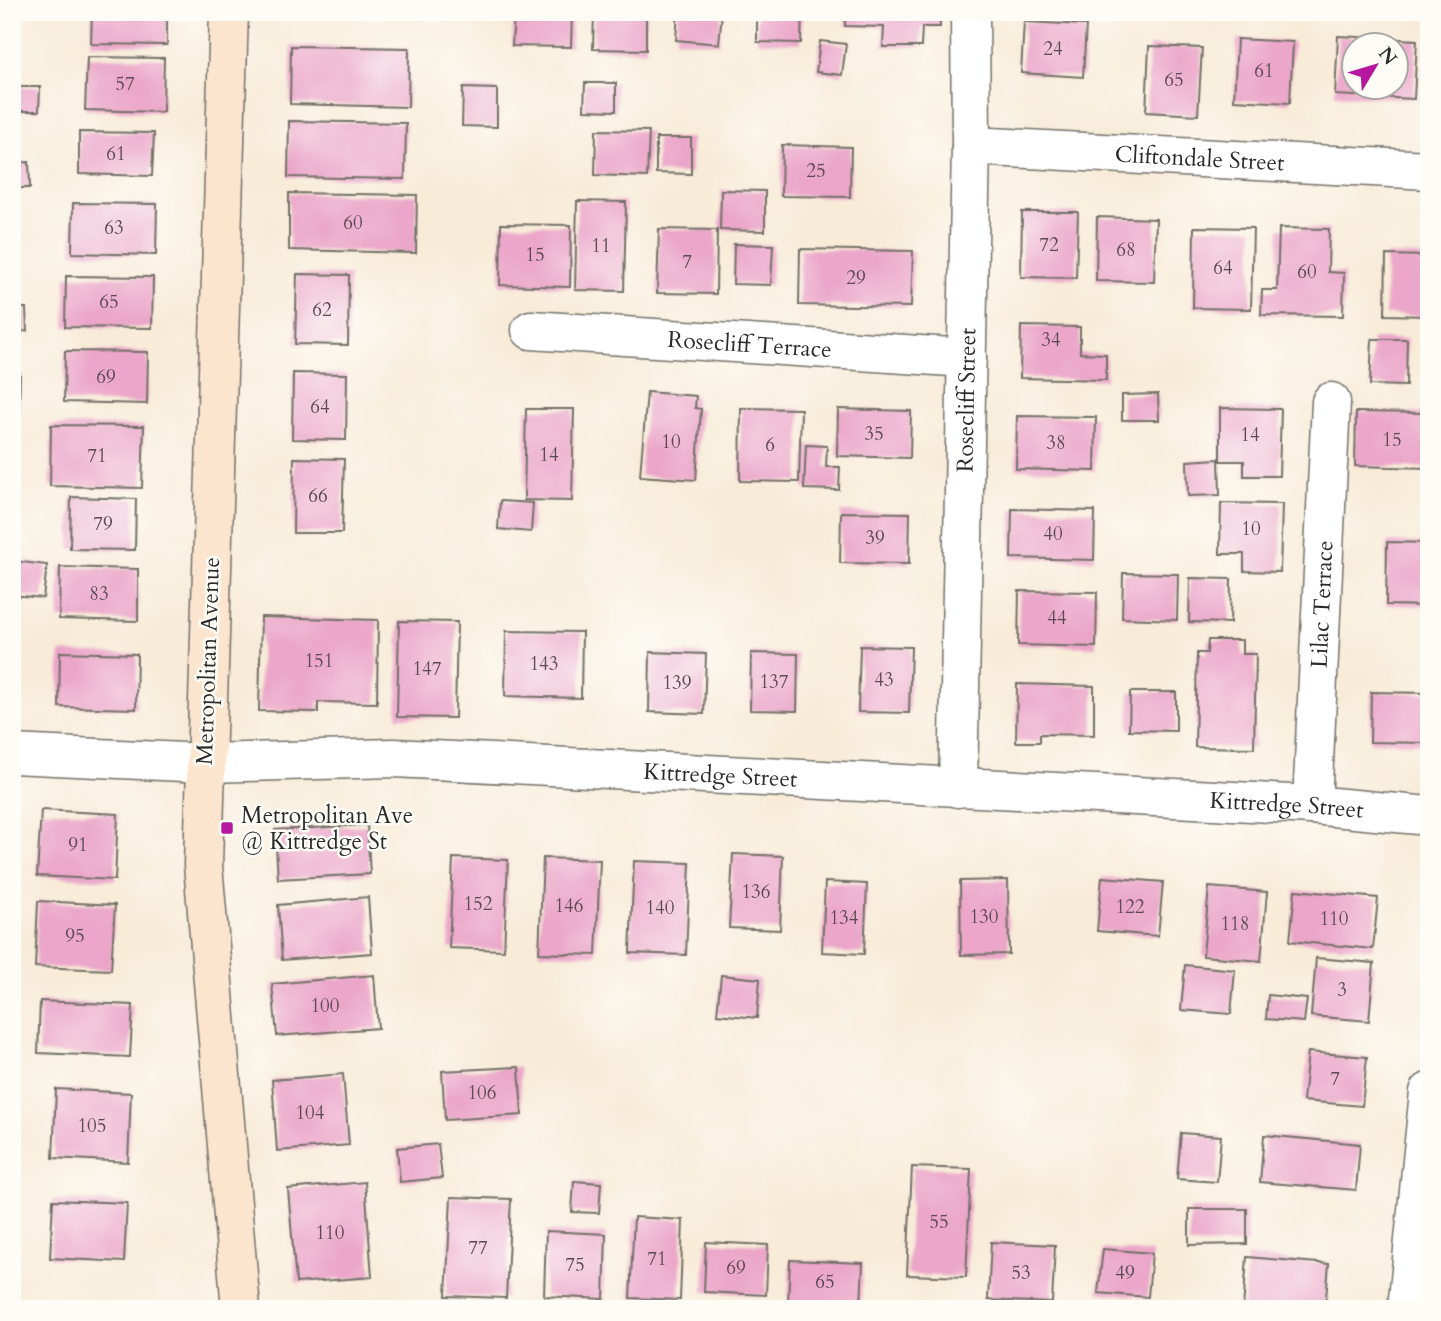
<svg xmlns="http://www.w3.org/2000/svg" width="1441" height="1321" font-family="Cardo,serif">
	<rect width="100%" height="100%" fill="#fdfcf7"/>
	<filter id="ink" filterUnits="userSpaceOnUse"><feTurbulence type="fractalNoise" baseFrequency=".0143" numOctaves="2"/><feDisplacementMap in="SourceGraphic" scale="14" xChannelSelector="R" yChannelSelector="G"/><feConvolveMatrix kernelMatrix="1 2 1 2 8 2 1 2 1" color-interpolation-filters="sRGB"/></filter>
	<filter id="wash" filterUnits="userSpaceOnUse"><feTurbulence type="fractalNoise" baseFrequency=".00686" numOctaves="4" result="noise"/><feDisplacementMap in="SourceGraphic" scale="28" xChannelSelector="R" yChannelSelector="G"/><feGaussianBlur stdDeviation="1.57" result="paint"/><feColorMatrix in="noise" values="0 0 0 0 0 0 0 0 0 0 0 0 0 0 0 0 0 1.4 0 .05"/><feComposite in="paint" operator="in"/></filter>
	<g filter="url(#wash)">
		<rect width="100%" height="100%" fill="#f8ecd9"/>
		<g id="blocks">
			<path fill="#eba6c9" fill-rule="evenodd" d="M92,12H167V45L91,44Z
				M514,12H572L571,47L512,46Z
				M594,12H646V50L593,49Z
				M678,12H722L719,44L676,40Z
				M757,12H802L801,43L757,42Z
				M845,12H940V27H922L921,47H883L884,27L845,26Z
				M1024,22L1086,25L1083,77L1021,73Z
				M1338,36L1417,40L1414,99L1335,95ZM1354,46H1396V88H1354Z
				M1237,39L1293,42L1290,103L1234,100Z
				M820,41L846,44L842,75L816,72Z
				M291,46L409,48L408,107L290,104Z
				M1149,46L1202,48L1198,115L1146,112Z
				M87,57L164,58L163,112L85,110Z
				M585,83H616V111L584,110Z
				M12,87H40L39,111H12Z
				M463,88L497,89V127L462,126Z
				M289,121L406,123L405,179L288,177Z
				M596,130L649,131L647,177L595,175Z
				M79,132L154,133L152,176L79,174Z
				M656,138H691V174L656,173Z
				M782,145L851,147L850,197L781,196Z
				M29,162L30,188H12V163Z
				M721,190L765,191V231L720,230Z
				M289,193L417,195L416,253L289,250Z
				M577,201L626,202L624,291L575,290Z
				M73,203L157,204L156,255L72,253Z
				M1022,212H1078L1076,278L1021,277Z
				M1097,217L1156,219L1154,282L1096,281Z
				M501,224L571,225L570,287L500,285Z
				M1194,227L1253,228L1251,309L1193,308Z
				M1279,228L1329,229L1328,272L1344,273L1343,316L1261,315L1262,290H1277Z
				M659,229L717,230L716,294L657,293Z
				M734,244L773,245L771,285L733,284Z
				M800,249L913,251L911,307L799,305Z
				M1386,255L1429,256V316L1385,315Z
				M297,274L349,275L348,345L295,344Z
				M66,276L153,277L152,328L65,327Z
				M12,308H26L27,331L12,332Z
				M1021,326L1080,327V353L1106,354V380L1020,378Z
				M1372,339H1407L1406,386L1370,385Z
				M65,351L148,352L147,404L64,402Z
				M12,372H20L19,411L12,410Z
				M293,373L347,374L346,440L292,439Z
				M647,392L696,396L695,408L701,409L696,480L640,476Z
				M1158,394L1159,420H1122V395Z
				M741,408L801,409L799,482L740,481Z
				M1220,408L1281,409L1279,476H1244V461H1220Z
				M526,409H574L572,501L524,500Z
				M838,409L911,411L910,458L837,456Z
				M1356,412L1429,413V468L1355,466Z
				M1017,416L1096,417L1095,471L1016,469Z
				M51,425L144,426L142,488L50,486Z
				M806,445L827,446L826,467H840L839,490L804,489Z
				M294,458L344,459L342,533H293Z
				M1219,459L1220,495L1188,496L1187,461Z
				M71,497L136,499L135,550L70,549Z
				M500,501L533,503L531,532L498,529Z
				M1221,503L1282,504L1280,572L1244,571V554H1220Z
				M1012,509L1095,511L1094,560L1011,558Z
				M841,512L910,513L909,564L840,563Z
				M1387,542L1429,543V606L1386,605Z
				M14,561L47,565L43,598L12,595Z
				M60,567L138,569V621L59,619Z
				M1123,573L1178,574L1177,620L1122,618Z
				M1190,578L1231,579L1230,623L1189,622Z
				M1019,591L1097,592L1096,647L1018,645Z
				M261,617L378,620L377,703L318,702V712L259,711Z
				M399,621L457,622L455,718L397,717Z
				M506,631L582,632L581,698L505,696Z
				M1208,640H1242V654H1256L1254,748L1195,747L1197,653H1207Z
				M860,646L911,647L909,713L858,712Z
				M60,652L137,654L136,709L59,707Z
				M650,652L706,654L704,714L649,712Z
				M751,653L798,654L797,711L750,710Z
				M1017,684L1094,686V735L1040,734V742H1016Z
				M1130,692H1176V731L1129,730Z
				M1371,692L1429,693L1427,743L1370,742Z
				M41,810L118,814L115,880L37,876Z
				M367,825L370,874L278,879L275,830Z
				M733,854L783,856L780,930L729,928Z
				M453,858L508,860L504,950L449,948Z
				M543,858L600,860L596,955L539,953Z
				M634,861L690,863L686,955L630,953Z
				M1102,877L1163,882L1158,936L1097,931Z
				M1008,880L1009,954L961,955L960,881Z
				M825,882L867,884L864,954L822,952Z
				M1209,887L1267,892L1261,961L1203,956Z
				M1295,890L1378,898L1373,949L1290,941Z
				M368,897L372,953L282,960L278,905Z
				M38,901L115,905L111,970L35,967Z
				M1316,958L1374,963L1369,1021L1311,1016Z
				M1185,965L1235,970L1231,1014L1181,1010Z
				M374,975L378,1028L277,1036L272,984Z
				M721,975L760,979L757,1018L717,1014Z
				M1268,995L1307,999L1304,1022L1266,1019Z
				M40,1001L133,1005L130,1057L38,1053Z
				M1308,1052L1367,1057L1362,1106L1303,1101Z
				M519,1067L522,1115L445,1120L442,1071Z
				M343,1074L349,1145L277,1151L272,1080Z
				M56,1089L131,1093L128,1162L53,1158Z
				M1181,1133L1221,1136L1217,1182L1177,1179Z
				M1264,1135L1360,1144L1356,1190L1260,1182Z
				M438,1144L442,1178L400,1182L397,1148Z
				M912,1167L971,1169L966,1277L907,1275Z
				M574,1181L601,1183L599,1213L572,1212Z
				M365,1182L372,1277L296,1283L288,1189Z
				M451,1197L511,1199L506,1298L446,1296Z
				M53,1200L127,1203L124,1262L50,1258Z
				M1189,1209H1247V1244L1189,1245Z
				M634,1217L683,1220L680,1300L630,1298Z
				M546,1231L606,1234L604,1299L544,1296Z
				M706,1242L768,1245L766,1295L704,1292Z
				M991,1242L1055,1245L1052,1303L988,1300Z
				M1103,1249L1152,1253L1148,1297L1098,1293Z
				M1247,1257L1329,1264L1325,1309H1243Z
				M790,1260L863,1263L861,1305L788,1302Z"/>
		</g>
	</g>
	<g filter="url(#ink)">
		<use href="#blocks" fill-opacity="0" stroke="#736f68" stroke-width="2"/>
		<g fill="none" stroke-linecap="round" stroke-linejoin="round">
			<g stroke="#736f68" stroke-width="41">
				<g id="street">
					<path id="s1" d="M971,146L1429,170"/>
					<path id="s2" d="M531,330L967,358"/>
					<path id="s3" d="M12,754L205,763L394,758L1312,805L1429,816"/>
					<path id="s4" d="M958,788L971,146L970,12"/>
					<path id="s5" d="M1312,805L1331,402"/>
					<path d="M1407,1309L1429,1092"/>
				</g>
			</g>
			<g stroke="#736f68" stroke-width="41">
				<path id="secondary" d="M229,12L203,865L241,1309"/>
			</g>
			<use href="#street" stroke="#fff" stroke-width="38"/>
			<use href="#secondary" stroke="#fce5cf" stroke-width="38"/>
		</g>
	</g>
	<rect fill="#b5179e" stroke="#fdfcf7" stroke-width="2.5" x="220" y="821" width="14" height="14" rx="3.5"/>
	<g text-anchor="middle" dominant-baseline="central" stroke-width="5" stroke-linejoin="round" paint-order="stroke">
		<g font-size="19" fill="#5b4a52">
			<text x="1053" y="49">24</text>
			<text x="1264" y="71">61</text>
			<text x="1174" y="80">65</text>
			<text x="125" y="84">57</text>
			<text x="116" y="154">61</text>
			<text x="816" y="171">25</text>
			<text x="353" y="223">60</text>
			<text x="114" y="228">63</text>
			<text x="1049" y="245">72</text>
			<text x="601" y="246">11</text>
			<text x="1126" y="250">68</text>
			<text x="535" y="255">15</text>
			<text x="687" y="262">7</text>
			<text x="1223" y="268">64</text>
			<text x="1307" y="272">60</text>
			<text x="856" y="278">29</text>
			<text x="109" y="302">65</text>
			<text x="322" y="310">62</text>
			<text x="1051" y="340">34</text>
			<text x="106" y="377">69</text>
			<text x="320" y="407">64</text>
			<text x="874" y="434">35</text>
			<text x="1250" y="435">14</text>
			<text x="1392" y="440">15</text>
			<text x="671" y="442">10</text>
			<text x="1056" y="443">38</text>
			<text x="770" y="445">6</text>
			<text x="549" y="455">14</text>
			<text x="97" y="456">71</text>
			<text x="318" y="496">66</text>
			<text x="103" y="524">79</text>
			<text x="1251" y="529">10</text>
			<text x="1053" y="534">40</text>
			<text x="875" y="538">39</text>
			<text x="99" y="594">83</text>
			<text x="1057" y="618">44</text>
			<text x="319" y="661">151</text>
			<text x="544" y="664">143</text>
			<text x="427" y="669">147</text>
			<text x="884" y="680">43</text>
			<text x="774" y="682">137</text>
			<text x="677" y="683">139</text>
			<text x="78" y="845">91</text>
			<text x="756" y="892">136</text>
			<text x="478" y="904">152</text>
			<text x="569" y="906">146</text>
			<text x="1130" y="907">122</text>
			<text x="660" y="908">140</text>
			<text x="984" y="917">130</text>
			<text x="844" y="918">134</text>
			<text x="1334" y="919">110</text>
			<text x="1235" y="924">118</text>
			<text x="75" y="936">95</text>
			<text x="1342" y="990">3</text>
			<text x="325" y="1006">100</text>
			<text x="1335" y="1079">7</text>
			<text x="482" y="1093">106</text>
			<text x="310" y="1113">104</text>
			<text x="92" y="1126">105</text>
			<text x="939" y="1222">55</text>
			<text x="330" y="1233">110</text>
			<text x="478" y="1248">77</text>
			<text x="657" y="1259">71</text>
			<text x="575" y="1265">75</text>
			<text x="736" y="1268">69</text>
			<text x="1021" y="1273">53</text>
			<text x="1125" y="1273">49</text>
			<text x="825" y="1282">65</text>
		</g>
		<g font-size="23" fill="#2b2b2b" stroke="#fdfcf7">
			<text stroke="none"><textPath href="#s1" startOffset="229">Cliftondale Street</textPath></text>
			<text stroke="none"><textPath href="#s2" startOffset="219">Rosecliff Terrace</textPath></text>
			<text stroke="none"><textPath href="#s4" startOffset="388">Rosecliff Street</textPath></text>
			<text stroke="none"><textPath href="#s5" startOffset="201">Lilac Terrace</textPath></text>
			<text transform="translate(208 661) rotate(-88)">Metropolitan Avenue</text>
			<text stroke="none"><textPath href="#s3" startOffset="709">Kittredge Street</textPath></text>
			<text stroke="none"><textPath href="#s3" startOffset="1276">Kittredge Street</textPath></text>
		</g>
		<g font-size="23" fill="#2b2b2b" stroke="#fdfcf7" text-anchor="start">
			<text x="241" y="815">Metropolitan Ave<tspan x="241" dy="26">@ Kittredge St</tspan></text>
		</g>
	</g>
	<rect width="1441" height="1321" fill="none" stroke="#fdfcf7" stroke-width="42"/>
	<g transform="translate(1375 66) rotate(52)"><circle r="33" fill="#fdfcf7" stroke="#a9a8a5" stroke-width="2"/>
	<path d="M0-5L12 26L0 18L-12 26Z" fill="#b5179e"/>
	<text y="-10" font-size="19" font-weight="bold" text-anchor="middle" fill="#2b2b2b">N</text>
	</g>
</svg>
